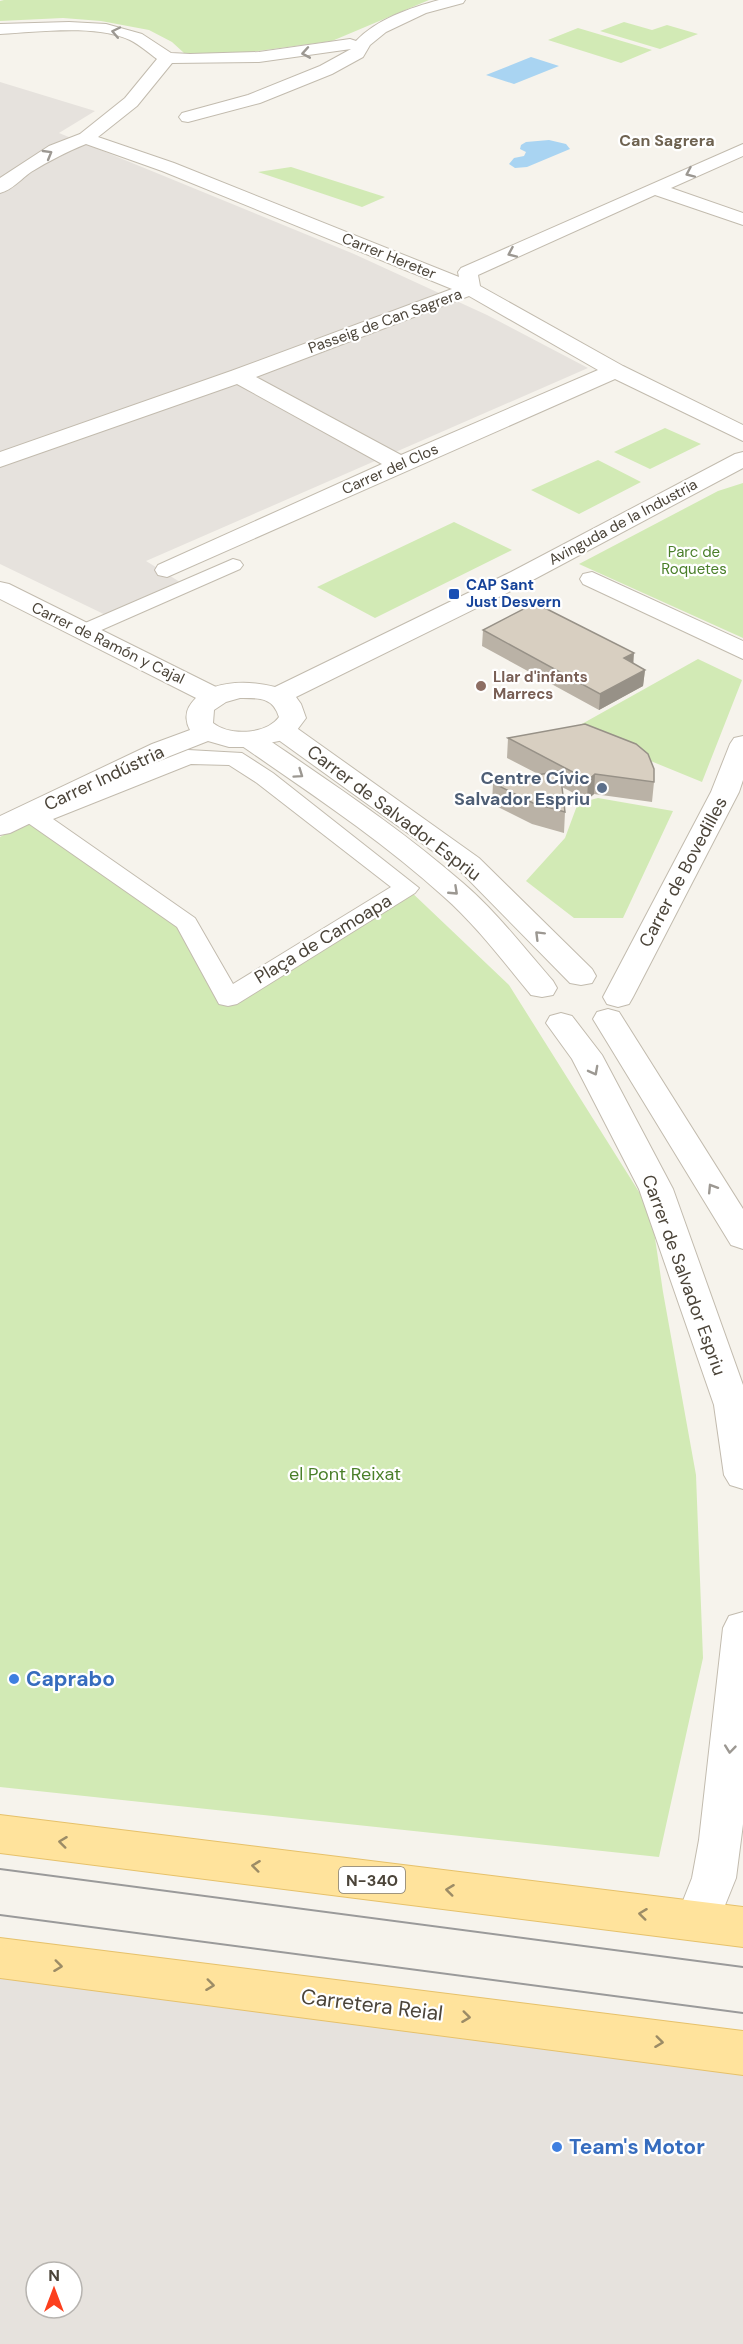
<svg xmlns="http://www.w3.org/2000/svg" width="743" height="2344" font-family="'DM Sans',sans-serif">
	<rect width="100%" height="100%" fill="#f6f3ec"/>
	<path fill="#e6e2dd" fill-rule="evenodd" d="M0,82L95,111L59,133L354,254L487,315L588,368L146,561L188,587L114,619L0,564Z
		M0,1975L743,2074V2344H0ZM36,2272H72V2308H36Z"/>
	<path fill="#d2eab5" d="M429,0L332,41L243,53H184L172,42L149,30L101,21L63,18L0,21V1L4,0Z
		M624,22L652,30L667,25L698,34L660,49L600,31Z
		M578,28L652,50L621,63L548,40Z
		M291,167L385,197L362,207L258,172Z
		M665,428L701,444L650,469L614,452Z
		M598,460L641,482L579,514L531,490Z
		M743,483V638L579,564L718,491Z
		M454,522L512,550L375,618L317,587Z
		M698,659L742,680L702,782L636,755L555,739Z
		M598,798L673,811L623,918H574L526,881L565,838L578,803Z
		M36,818L187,923L228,997L407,888L509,985L651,1211L663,1292L696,1475L703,1658L659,1857L0,1787V837Z"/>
	<path fill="#a9d4f2" d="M531,57L559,66L514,84L486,75Z
		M549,140L566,144L570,149L527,167L515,168L509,164L514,158L524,156L526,152L520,149L521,145L526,142Z"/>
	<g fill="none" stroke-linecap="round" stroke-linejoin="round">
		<g stroke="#c2bbae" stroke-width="2">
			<path id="pedestrian" d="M233,559L240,561L243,565L240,569L90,635L83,637L76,635L73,631L76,627Z
				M188,750L242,753L273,773L419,888L415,893L237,1004L228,1006L219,1004L177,927L28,823L25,818L28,813ZM191,764L229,765L257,783L391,887L233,984L195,918L53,819Z"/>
		</g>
		<g stroke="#c2bbae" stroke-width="2">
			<path id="minor" d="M439,0H465L463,3L426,13L386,32L370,45L363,57L332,74L260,103L188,122L182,121L179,117L182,113L248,95L320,66L351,49L259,62L172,63L137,106L98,137L174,163L459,277L458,272L461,268L743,144V156L671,188L743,213V225L655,195L478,275L480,286L623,366L743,425V441L615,379L167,577L158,575L155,570L158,565L382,464L237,384L0,467V452L231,371L452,289L162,171L86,144C66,152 49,161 31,172C21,179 12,190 0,193V178L49,146L80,134L125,98L157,59C149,53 140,45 130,40C95,24 38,32 0,34V24L69,22L106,24L142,34L171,53L190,54L259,52L350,39L356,41C377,19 410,8 439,0ZM469,296L598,370L401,455L256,377Z
				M592,572L743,641V659L583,584L580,579L583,574Z
				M0,582L9,584L224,691L228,697L224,703L215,705L206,703L0,599Z
				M282,722L291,724L479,858L592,969L596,976L592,983L581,985L570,983L459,870L273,736L269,730L273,724Z
				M251,732L260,734C330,782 400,828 463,883C497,912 524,948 553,981L557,988L553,995L542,997L531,995C503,961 476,925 443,896C381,840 310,793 242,746L238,740L242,734Z
				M743,736V780L739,792L633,997L629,1004L618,1007L607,1004L603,997L711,792L730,744L734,738Z
				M608,1009L619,1012L743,1209V1249L731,1245L593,1019L597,1012Z
				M561,1013L572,1016L602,1055L673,1189L743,1385V1489L730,1485L724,1475L714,1405L639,1189L572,1059L546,1023L550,1016Z
				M743,1612V1824L736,1878L713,1935L697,1941L681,1935L675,1921L692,1878L699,1840L723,1628L729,1616Z"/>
		</g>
		<g stroke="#c2bbae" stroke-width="2">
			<path id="tertiary" d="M743,452V468L529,582L296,697L301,704L306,718L294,734L279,741L249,747H229L208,741L170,756L10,833L0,835V816L152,744L190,730C186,723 185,714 189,707C205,679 248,680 275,687L511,572L735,454ZM240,698C259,698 273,697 279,717C266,735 229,736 213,723L214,710L226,702Z"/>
		</g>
		<g stroke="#e6c16a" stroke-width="2">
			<path id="primary" d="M0,1815L743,1907V1947L0,1853Z
				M0,1938L743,2031V2075L0,1978Z"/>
		</g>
		<use href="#pedestrian" fill="#fff" fill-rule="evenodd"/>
		<use href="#minor" fill="#fff" fill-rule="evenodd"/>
		<use href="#tertiary" fill="#fff" fill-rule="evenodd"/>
		<use href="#primary" fill="#ffe39c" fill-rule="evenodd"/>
		<path stroke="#9a9a9a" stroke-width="2" d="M0,1869L743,1967
			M0,1915L743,2013"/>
	</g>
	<path fill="#bab2a6" d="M483,630L633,664L645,670L643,686L599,710L482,646Z
		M508,738L654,782L652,802L594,794L587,800L562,787L565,812L564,833L532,824L492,804L493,783L540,775L507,758Z"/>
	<path fill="#979187" d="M634,653L633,669L624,658Z
		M645,670L643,686L599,710L600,694Z
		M595,774L594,794L587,800L588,780Z"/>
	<path fill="#d8cfc1" stroke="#979187" stroke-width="1.5" d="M535,603L634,653L624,658L645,670L600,694L483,630Z
		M585,724L636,744L648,754L654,769V782L595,774L588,780L508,738Z
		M560,771L565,812L533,803L493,783Z"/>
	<defs><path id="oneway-chevron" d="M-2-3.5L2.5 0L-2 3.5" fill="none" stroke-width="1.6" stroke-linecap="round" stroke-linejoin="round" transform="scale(1.5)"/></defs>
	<g stroke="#9c9892">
		<use href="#oneway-chevron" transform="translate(116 32) rotate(-168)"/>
		<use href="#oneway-chevron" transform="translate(306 53) rotate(170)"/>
		<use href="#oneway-chevron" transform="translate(48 154) rotate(-30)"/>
		<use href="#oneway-chevron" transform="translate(690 173) rotate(156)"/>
		<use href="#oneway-chevron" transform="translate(512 253) rotate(156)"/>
		<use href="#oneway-chevron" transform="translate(299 774) rotate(35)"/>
		<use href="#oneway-chevron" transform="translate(454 891) rotate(43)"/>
		<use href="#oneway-chevron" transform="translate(539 935) rotate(-135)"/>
		<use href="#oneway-chevron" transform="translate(594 1071) rotate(62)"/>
		<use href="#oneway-chevron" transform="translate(712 1188) rotate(-122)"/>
		<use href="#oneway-chevron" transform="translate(730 1749) rotate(96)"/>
	</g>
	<g stroke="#9c8c66">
		<use href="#oneway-chevron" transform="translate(63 1842) rotate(-173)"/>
		<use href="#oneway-chevron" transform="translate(256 1866) rotate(-173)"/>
		<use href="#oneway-chevron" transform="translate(450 1890) rotate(-173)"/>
		<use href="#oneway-chevron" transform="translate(643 1914) rotate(-173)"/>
		<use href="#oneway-chevron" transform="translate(58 1966) rotate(7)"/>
		<use href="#oneway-chevron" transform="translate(210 1985) rotate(7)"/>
		<use href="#oneway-chevron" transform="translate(466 2017) rotate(7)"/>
		<use href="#oneway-chevron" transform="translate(659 2042) rotate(7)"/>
	</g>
	<rect fill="#1a4fb4" stroke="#fff" stroke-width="2" x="448" y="588" width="12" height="12" rx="3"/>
	<circle fill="#8d6e63" stroke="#fff" stroke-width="2" cx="481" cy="686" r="6"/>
	<circle fill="#5c6f8a" stroke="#fff" stroke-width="2" cx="602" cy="788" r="6"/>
	<g fill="#3f7fe0" stroke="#fff" stroke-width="2">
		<circle cx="14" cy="1679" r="6"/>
		<circle cx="557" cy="2147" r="6"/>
	</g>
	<g text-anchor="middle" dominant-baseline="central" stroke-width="4.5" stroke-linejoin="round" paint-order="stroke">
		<g font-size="15" fill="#4b4439" stroke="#fff">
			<text transform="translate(389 256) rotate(22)">Carrer Hereter</text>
			<text transform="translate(385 321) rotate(-20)">Passeig de Can Sagrera</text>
			<text transform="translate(390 469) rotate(-24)">Carrer del Clos</text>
			<text transform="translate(623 522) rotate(-28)">Avinguda de la Industria</text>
			<text transform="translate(108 643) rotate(26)">Carrer de Ramón y Cajal</text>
		</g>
		<g font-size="15" fill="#4a7f2a" stroke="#fff">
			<text x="694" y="552">Parc de<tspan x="694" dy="17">Roquetes</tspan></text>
		</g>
		<g font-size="15" font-weight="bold" fill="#164399" stroke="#fff" text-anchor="start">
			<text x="466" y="585">CAP Sant<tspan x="466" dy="17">Just Desvern</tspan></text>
		</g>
		<g font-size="15" font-weight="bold" fill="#785e54" stroke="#fff" text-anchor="start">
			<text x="493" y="677">Llar d'infants<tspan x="493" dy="17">Marrecs</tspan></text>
		</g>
		<g font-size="16" font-weight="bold" fill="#6e6250" stroke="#fff">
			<text x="667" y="140">Can Sagrera</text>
		</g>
		<rect fill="#fff" stroke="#817c74" stroke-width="1.5" x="339" y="1867" width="66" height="26" rx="4.5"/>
		<g font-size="16" font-weight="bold" fill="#4b4439">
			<text x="372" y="1880">N-340</text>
		</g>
		<g font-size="18" fill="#4b4439" stroke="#fff">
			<text transform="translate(104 778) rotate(-25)">Carrer Indústria</text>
			<text transform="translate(394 813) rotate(37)">Carrer de Salvador Espriu</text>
			<text transform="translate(683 872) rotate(-62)">Carrer de Bovedilles</text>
			<text transform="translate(323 939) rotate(-31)">Plaça de Camoapa</text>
			<text transform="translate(684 1275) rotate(70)">Carrer de Salvador Espriu</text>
		</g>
		<g font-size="18" font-weight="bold" fill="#4e5e75" stroke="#fff" text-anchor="end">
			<text x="590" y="778">Centre Cívic<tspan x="590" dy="21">Salvador Espriu</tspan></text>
		</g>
		<g font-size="18" fill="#4a7f2a" stroke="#fff">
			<text x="345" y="1474">el Pont Reixat</text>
		</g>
		<g font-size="21" font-weight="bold" fill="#366cbe" stroke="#fff" text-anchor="start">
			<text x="26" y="1679">Caprabo</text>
			<text x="569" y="2147">Team's Motor</text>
		</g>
		<g font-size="21" fill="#4b4439" stroke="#fff">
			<text transform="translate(372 2005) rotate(7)">Carretera Reial</text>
		</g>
	</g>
	<g transform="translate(54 2290)"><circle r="28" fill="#ffffff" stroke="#b7b4b0" stroke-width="1.5"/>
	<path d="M0-4.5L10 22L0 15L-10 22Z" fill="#fc3f1d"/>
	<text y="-9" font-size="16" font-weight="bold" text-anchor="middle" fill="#4b4439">N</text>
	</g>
</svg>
